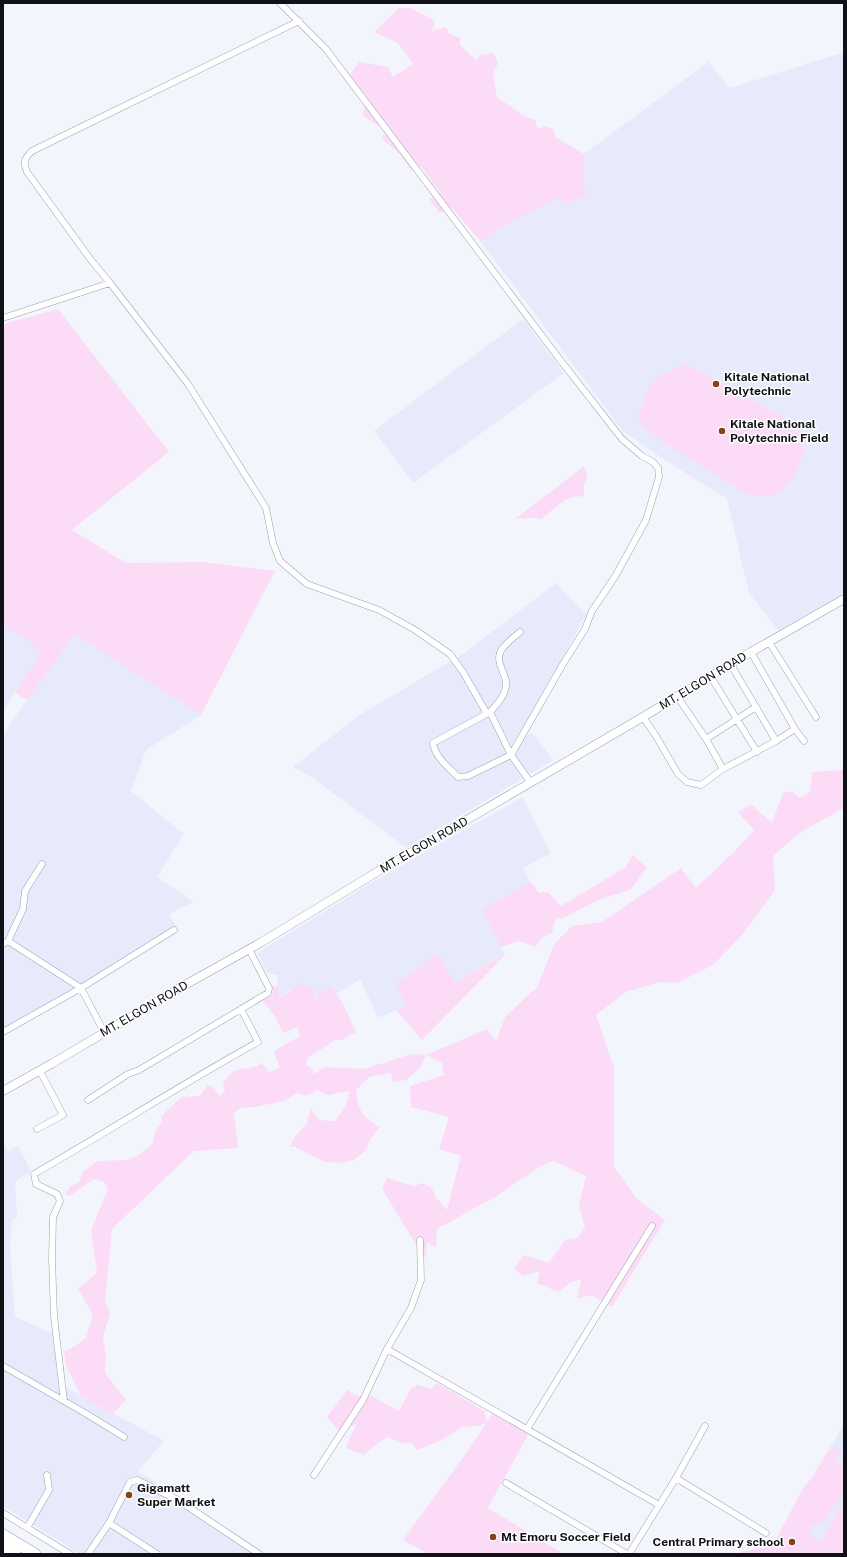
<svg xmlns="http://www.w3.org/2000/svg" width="847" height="1557" font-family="'Public Sans',sans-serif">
	<rect width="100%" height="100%" fill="#f3f5fd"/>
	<path fill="#e7eafb" d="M844,52V594L778,630L749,593L727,499L665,460L623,431L481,242L506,224L560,197L566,204L585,196L584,154L708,62L730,88Z
		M523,319L564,373L413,483L374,431Z
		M556,583L587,614L515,741L532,733L554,760L406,848L313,778L293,767L359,715L463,654Z
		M3,626L27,640L37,648L40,654L3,712Z
		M75,633L201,715L146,750L131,791L184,834L157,877L194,902L169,914L179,931L101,978L3,1035V736L14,718Z
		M523,797L551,853L523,868L530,882L483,909L505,955L455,982L438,955L406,1005L378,1018L360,979L337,994L331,986L315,999L290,990L280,998L277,986L278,975L267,973L257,953L369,884Z
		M3,1142L8,1152L18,1145L31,1171L15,1182L17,1216L12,1220L10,1245L15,1317L53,1334L58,1383L164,1441L138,1471L267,1554H80L3,1506Z
		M844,1424V1554H772L783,1527Z"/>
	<path fill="#fcdbf7" d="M399,8H411L435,21L432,31L446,27L449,34L460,38V45L476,60L480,55L494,53L498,63L493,74L497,97L524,116L535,120L538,129L543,126L554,129L555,137L584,154L585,196L566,204L560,197L506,224L481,242L451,207L440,213L429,199L440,193L421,166L411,170L399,153L381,138L390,128L378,126L363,116L366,94L345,82L359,62L388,67L393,77L413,64L398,43L374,32Z
		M58,309L169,452L72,530L126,563L202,562L275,571L201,715L75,634L27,700L15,693L40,654C33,640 16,634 3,626V325L11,322Z
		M687,364L784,418L800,436L804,450L795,476L783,490L771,496H755L744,492L675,450L641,426L639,417L641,408L651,383L660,375Z
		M584,466L587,474V481L584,484V496C580,497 577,496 574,497C563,498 550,513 541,519C532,517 524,519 515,519Z
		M844,766V808L801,832L773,856L775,890L743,934L713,965L677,983L660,982L626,992L596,1015L614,1067V1167L637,1199L665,1220L612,1307L591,1295L577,1299L581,1280L571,1282L558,1292L537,1283L540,1271L523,1276L514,1269L523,1255L549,1263L565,1240L577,1238L585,1228L579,1205L586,1176L553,1161L539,1167L492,1199L467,1212L447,1224L437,1228L436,1248L427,1242L426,1257L417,1254V1246L382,1189L387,1178L414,1186L423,1183L432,1188L435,1196L447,1210L461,1156L439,1149L449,1117L411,1107L410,1086L444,1075L442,1063L426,1055L420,1068L406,1080L393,1082L391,1073L369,1077L356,1090C358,1110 362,1117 380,1127L371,1138L365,1151L354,1160L339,1163L325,1162L295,1147H290L294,1138L307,1123L311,1109L319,1120L335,1121L345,1107L350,1091L328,1095L317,1090L306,1096L297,1093L284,1101L254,1107L240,1108L234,1113L238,1148L194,1151L112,1229L105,1301L110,1314L103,1337L106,1356L105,1373L126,1400L113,1414L80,1395L66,1365L64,1352L75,1346L86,1338L93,1315L78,1289L97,1273L91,1231L108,1189L104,1182L94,1179L70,1196L65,1194L71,1186L79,1182L83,1172L98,1161L127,1160L139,1155L153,1143L155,1131L162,1123L161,1116L182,1097L200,1096L208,1085L214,1088L220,1096L225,1091L223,1084C225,1081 228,1075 231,1073C241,1066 253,1070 262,1063L269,1072L280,1068L274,1051L300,1036L297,1027L283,1033L276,1018L263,1001L273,994L272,986H277L280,998L302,983L314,990L315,999L331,986L342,1002L356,1032L342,1040H335L308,1058L306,1065L313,1069V1074L326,1067L364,1069L412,1054L426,1055L487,1029L496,1042L505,1017L538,986L554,944L572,926L602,922L681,868L696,888L736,850L754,830L738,812L751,804L772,823L783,793L792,791L799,798L810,792L812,772L842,770Z
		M633,855L647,868L630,890L598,900L562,919L556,918L552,933L542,938L535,947L519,941L501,947L482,909L530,882L534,885L538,893L548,892L561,906L626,867Z
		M438,954L455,982L505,955L422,1040L396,1010L406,1005L396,984Z
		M437,1383L484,1411L487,1421L493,1413L528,1435L488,1508L564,1554H428L403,1540L467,1452L487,1422L480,1426L462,1427L442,1440L417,1450L411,1442L405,1444L387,1437L374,1446L364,1455L346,1448L351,1435L357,1424L339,1431L327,1417L347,1390L357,1396H372L399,1411L411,1388L418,1385L431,1389Z
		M829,1449H841L835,1462L844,1465V1492L843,1495L835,1504L826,1519L810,1527L812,1538L820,1542L844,1502V1554H740L741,1552L773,1545L802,1490L813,1476Z"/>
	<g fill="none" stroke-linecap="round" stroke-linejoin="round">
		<g stroke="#9da1b4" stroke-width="7">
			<path id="minor" d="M280,3L326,49L561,361L622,439L642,456L653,462L658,468L659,477L646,520L616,575L592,611L585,629L563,664L511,755L468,776L458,777C448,767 435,757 433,743L490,712
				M299,21L32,151C24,159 23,162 27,172L91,260L110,283L188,384L266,508L273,543L280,561L307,584L379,610L415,630L450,654L463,672L487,714
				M3,318L110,283
				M520,632C514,637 506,643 502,649C494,660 505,672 506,682C507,694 497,705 490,712L511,755L531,783
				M769,642L816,717
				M751,652L795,729L804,741
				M711,677L757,752
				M677,696L706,739L723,769
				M643,717L656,736L678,774L687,782L701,785L723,769L776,741L731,665
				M706,739L756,707
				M776,741L795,729
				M8,941L23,909L25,891L42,864
				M3,944L8,941L81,988L174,930
				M3,1032L81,988L104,1032
				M88,1100L128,1074L139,1070L268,993L269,988L249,949
				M37,1129L63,1115L40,1071
				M387,1349L411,1308L421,1280L420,1240
				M3,1366L85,1413L124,1437
				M64,1401L54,1316L52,1259L53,1217L60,1201L57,1194L36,1184L34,1174C109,1131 182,1084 258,1042L241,1009
				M527,1429L652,1226
				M314,1475L363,1400L387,1349L659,1505
				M676,1478L766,1533
				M506,1483L627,1554
				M3,1513L70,1554
				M109,1523L157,1554
				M27,1528L49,1490L47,1475
				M88,1554L109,1523L130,1482L137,1480L178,1500L259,1554
				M629,1554L676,1478L705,1426"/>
		</g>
		<g stroke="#9da1b4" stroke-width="9">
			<path id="tertiary" d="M3,1091L53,1063L176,990L260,943L372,875L643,717L751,652L844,599"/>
		</g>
		<g stroke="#9da1b4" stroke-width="12">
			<path id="trunk" d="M3,1535L35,1554
				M3,1547L15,1554"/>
		</g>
		<use href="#minor" stroke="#fff" stroke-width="6"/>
		<use href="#tertiary" stroke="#fff" stroke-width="8"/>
		<use href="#trunk" stroke="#fff" stroke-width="11"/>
	</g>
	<g fill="#864314" stroke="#fff" stroke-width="1.5">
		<circle cx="716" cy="384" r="4"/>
		<circle cx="722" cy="431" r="4"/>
		<circle cx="129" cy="1495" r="4"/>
		<circle cx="493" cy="1537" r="4"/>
		<circle cx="792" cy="1542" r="4"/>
	</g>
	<g text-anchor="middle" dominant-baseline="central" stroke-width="3" stroke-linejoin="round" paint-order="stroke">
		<g font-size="12" font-weight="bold" fill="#101118" stroke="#fff" text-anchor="start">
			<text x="724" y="377">Kitale National<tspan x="724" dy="14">Polytechnic</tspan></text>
			<text x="730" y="424">Kitale National<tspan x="730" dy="14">Polytechnic Field</tspan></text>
			<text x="137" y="1488">Gigamatt<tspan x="137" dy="14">Super Market</tspan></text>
			<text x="501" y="1537">Mt Emoru Soccer Field</text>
			<text x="784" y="1542" text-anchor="end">Central Primary school</text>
		</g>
		<g font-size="12" fill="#101118" stroke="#fff">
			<text transform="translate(703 681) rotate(-31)">MT. ELGON ROAD</text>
			<text transform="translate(424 845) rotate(-30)">MT. ELGON ROAD</text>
			<text transform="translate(144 1009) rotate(-30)">MT. ELGON ROAD</text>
		</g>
	</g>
	<rect width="847" height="1557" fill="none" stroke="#101118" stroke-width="8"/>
</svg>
